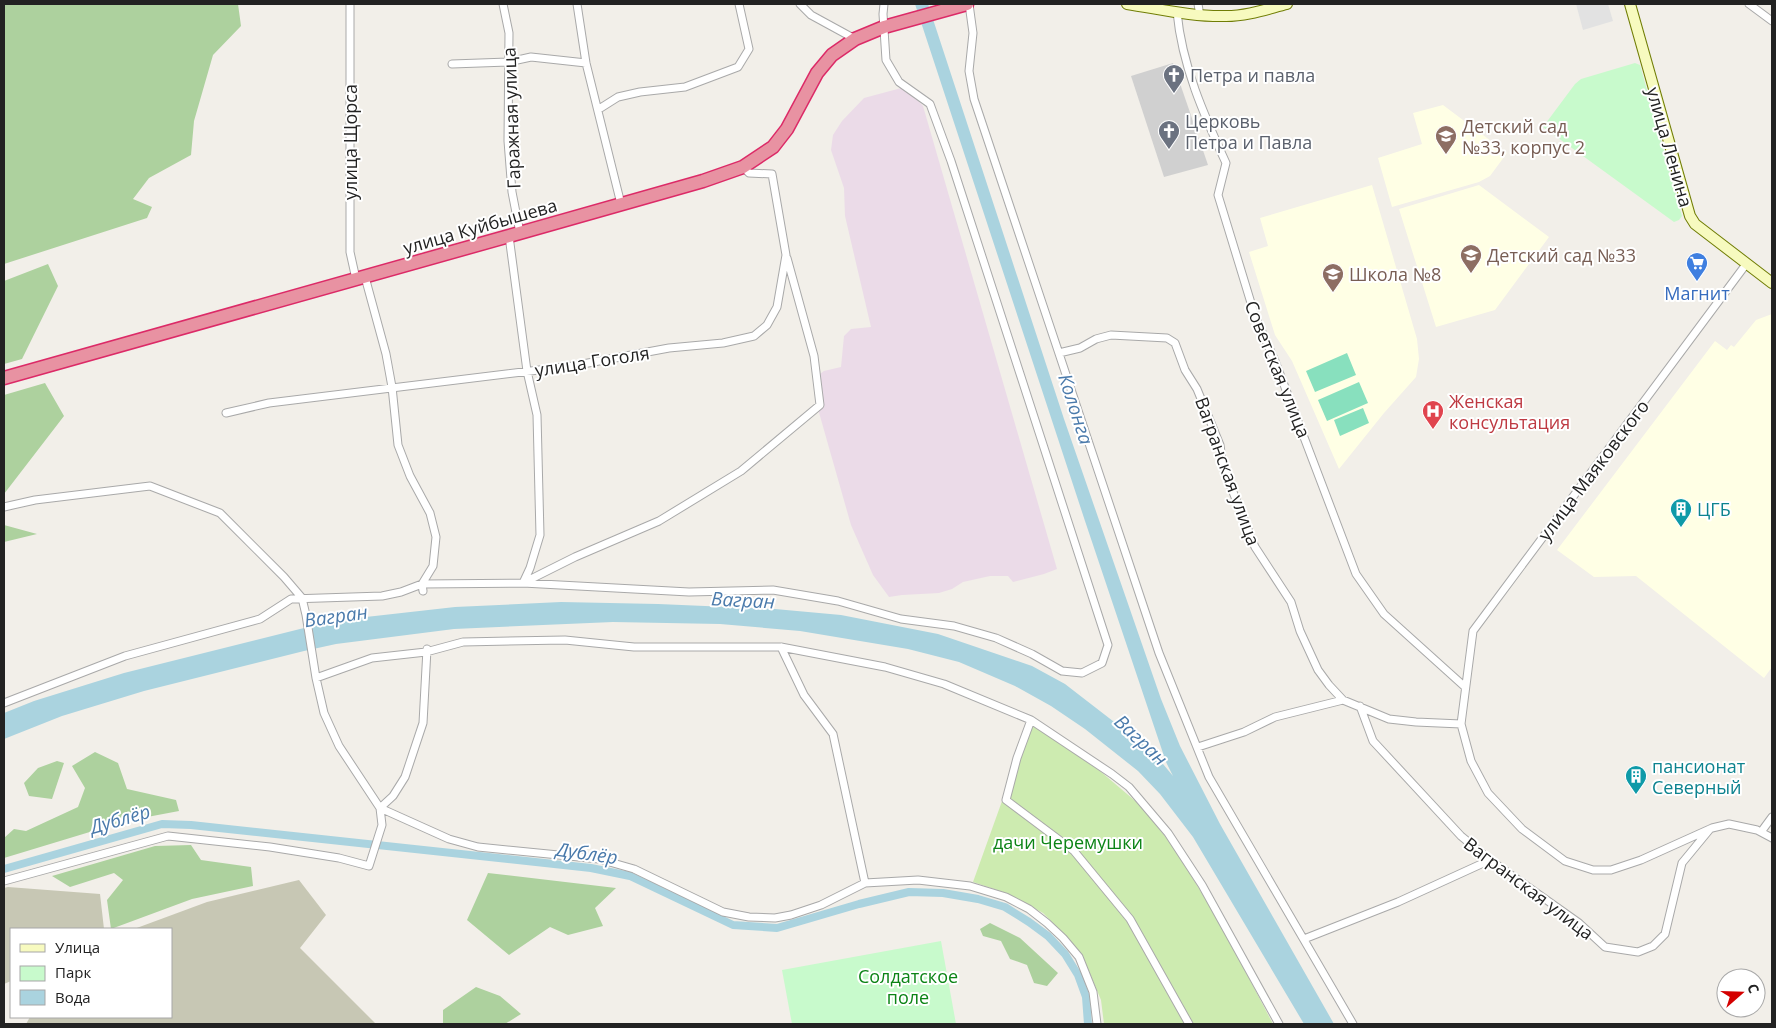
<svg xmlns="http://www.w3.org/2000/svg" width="1776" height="1028" font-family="'Open Sans',sans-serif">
	<rect width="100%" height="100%" fill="#f2efe9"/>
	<path fill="#ebdbe8" d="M905,87L923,106L1057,569L1044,574L1013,582L1008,576H990L963,582L952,589L939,593L902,595L889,597L873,575L851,525L816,402L813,379L824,371L841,367L844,336L851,329L871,327L845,216L844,188L831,150L833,135L842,121L864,98Z"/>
	<path fill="#ffffe5" d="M1443,105L1507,153L1490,176L1479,182L1392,207L1378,158L1422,144L1413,113Z
		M1372,185L1417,339L1419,359L1416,377L1384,413L1339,469L1292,361L1275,335L1249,252L1268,246L1260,218Z
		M1479,185L1549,237L1495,310L1436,327L1399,209Z
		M1772,314V667L1764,678L1636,576L1594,577L1557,550L1715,341L1727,350L1731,345L1734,347L1756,320Z"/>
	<path fill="#d0d0d0" d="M1173,63L1208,165L1164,177L1131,76Z"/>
	<path fill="#c7c7b4" d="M299,880L326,915L300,948L376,1024H26L30,1017H171V929H134L207,902Z
		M8,887L100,894L104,929H11V981L4,984V888Z"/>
	<path fill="#cdebb0" d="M1030,723L1100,771L1140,805L1175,849L1221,925L1273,1024H1104L1101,1000L1085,962L1065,935L1043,913L1006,893L973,882Z"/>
	<path fill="#add19e" d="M4,4H238L241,26L213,55L194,121L191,155L149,178L133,199L152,207L147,218L4,264Z
		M48,264L58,286L22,359L4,364V281Z
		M45,383L64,416L4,494V395Z
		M4,525L37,534L4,542Z
		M95,752L118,763L127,789L176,800L179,811L126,821L4,858V838L14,829L26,831L78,807L85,788L72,766Z
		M57,761L64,763L52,799L29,796L24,783L38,768Z
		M191,845L201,860L251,867L253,886L192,899L111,929L107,900L123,880L114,873L70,887L52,876L155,846Z
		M488,873L616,888L595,908L603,926L568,935L550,927L509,955L467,920Z
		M990,923L1020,938L1058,973L1047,986L1034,983L1027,965L1010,959L1001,941L983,936L980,929Z
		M476,987L500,996L521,1014L505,1024H443V1010Z"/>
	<path fill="#c8facc" d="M1635,63L1640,65L1682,216L1679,220L1674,222L1543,127L1575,84L1581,79Z
		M941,941L956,1024H792L782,970Z"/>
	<path fill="#88e0be" d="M1347,353L1356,375L1315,392L1306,371Z
		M1359,382L1368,403L1327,421L1318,400Z
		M1363,408L1369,423L1340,436L1334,420Z"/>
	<path fill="#e2e2e2" d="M1576,4H1608L1613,21L1583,30Z"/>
	<path fill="#aad3df" d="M915,4H928L1064,419L1161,699L1180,746L1220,824L1334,1024H1304L1193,837L1160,794L1138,771L1085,729L1051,706L1015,686L959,662L908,649L800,631L720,624L613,622L454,629L336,644L304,651L144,691L62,716L4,739V713L34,701L124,673L316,625L357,618L455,607L561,602L658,604L775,609L841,615L938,634L1032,666L1065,684L1153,752L1173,776L1166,762L1085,521Z"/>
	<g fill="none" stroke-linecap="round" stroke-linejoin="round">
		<path stroke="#aad3df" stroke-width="8" d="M4,869L162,824L191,825L591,868L630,876L733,925L777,928L859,904L909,892L943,893L978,899L1005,907L1029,922L1048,936L1065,954L1078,975L1086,997L1088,1024"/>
		<g stroke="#a9a9a9" stroke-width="9">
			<path id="street" d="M350,4V252L356,279
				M503,4L509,33L508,141L512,192L520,233
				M577,4L586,63L621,204
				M800,4L811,15L855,39
				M969,4L973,33L969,71L974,99L1159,653L1209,777L1353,1024
				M1198,4L1200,16
				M1749,4L1772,21
				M1177,12C1182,66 1204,115 1226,163L1218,195L1255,316L1275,361L1356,574L1384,614L1465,687
				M452,64L508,62L531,57L586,63
				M599,109L618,97L640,92L685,87L738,67L749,49L739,4
				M509,236L527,371L537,415L540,535L530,568L523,583
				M1747,263L1473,631L1461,724L1471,761L1488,793L1522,829L1565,861L1593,870H1611L1641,860L1712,828L1729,824L1757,830L1772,838
				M365,277L386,354L392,387L398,445L410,476L430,513L436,537L433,566L422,584L423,591
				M1059,353L1080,348L1096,339L1111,335L1167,338L1175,343L1185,370L1197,389L1220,445L1223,467L1255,547L1291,602L1300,631L1318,670L1329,685L1343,700
				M226,413L269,403L572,366L669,348L723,343L754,336L767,325L777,307L786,255L772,174L749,173L743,167
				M4,507L35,500L150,486L220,513L284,577L302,598L306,615L316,678L324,713L339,746L380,808L382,825L369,866L339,858L270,847L168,836L4,881
				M523,583L575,557L659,521L741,471L820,405L814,356L787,258
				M781,647L804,695L833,734L865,883
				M316,678L372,658L426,652L463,642L565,640L634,647H781L885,667L944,684L1031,720L1112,774L1129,787L1168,833L1202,885L1279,1024
				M4,703L125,656L260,619L291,599L382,596L401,592L422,584L523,583L689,592L773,590L838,601L901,619L954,626L996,638L1032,654L1062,671L1082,673L1102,663L1108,645L951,161L930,104L899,82L886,60L883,14L884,4
				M1360,706L1373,741L1461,836L1490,860L1579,923L1605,947L1638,952L1653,946L1665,934L1682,863L1710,829
				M1031,720L1017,758L1006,800L1074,851L1130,919L1189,1024
				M1198,747L1244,732L1275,717L1343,700L1389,719L1416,722L1461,724
				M380,808L449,839L478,847L599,859L634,869L723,912L749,917L775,918L791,915L821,905L865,883L918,880L970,886L1006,897L1029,909L1047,923L1063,938L1079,957L1093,992L1097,1024
				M380,808L393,796L405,777L423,723L427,649
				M1761,832L1772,817
				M1304,939L1398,902L1490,860"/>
		</g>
		<g stroke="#707d05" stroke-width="12">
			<path id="secondary" d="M1127,4C1160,9 1193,17 1226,16C1247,16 1267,9 1287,4
				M1630,4L1690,216L1695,224L1772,283"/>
		</g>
		<g stroke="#dc2a67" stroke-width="15">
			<path id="highway" d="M4,378L509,236L703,181L743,167L773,147L787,129L817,73L832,55L855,39L884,27L967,4"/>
		</g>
		<use href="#street" stroke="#fff" stroke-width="7"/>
		<use href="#secondary" stroke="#f7fabf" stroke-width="10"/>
		<use href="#highway" stroke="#e892a2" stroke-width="12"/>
	</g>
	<defs>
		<g id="church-pin" transform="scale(1.125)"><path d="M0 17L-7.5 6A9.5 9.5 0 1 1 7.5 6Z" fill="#6b7280" stroke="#fff"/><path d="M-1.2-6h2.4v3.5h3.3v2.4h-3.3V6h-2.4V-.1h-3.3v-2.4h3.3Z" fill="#fff"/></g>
		<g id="school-pin" transform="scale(1.125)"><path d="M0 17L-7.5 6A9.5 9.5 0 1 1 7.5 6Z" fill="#8d6e63" stroke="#fff"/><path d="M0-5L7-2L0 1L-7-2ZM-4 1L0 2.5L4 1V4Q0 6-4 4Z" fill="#fff"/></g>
		<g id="supermarket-pin" transform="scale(1.125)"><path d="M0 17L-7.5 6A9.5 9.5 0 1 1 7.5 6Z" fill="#3f7fe0" stroke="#fff"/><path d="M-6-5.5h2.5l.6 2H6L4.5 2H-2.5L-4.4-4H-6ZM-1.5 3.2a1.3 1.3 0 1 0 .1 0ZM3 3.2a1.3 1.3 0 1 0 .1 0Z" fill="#fff"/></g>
		<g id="hospital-pin" transform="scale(1.125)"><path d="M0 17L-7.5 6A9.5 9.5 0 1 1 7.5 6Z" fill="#e0444e" stroke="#fff"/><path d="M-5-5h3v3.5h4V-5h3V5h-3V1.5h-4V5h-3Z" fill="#fff"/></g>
		<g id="building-pin" transform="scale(1.125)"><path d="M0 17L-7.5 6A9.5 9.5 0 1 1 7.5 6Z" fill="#0f9aa8" stroke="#fff"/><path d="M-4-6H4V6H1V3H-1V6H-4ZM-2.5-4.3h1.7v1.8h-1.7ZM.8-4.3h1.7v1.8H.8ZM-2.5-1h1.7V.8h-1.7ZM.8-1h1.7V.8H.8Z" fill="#fff"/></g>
	</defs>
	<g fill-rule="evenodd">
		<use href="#church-pin" x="1174" y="75"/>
		<use href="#church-pin" x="1169" y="131"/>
		<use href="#school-pin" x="1446" y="136"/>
		<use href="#school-pin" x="1471" y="255"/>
		<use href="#supermarket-pin" x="1697" y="263"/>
		<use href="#school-pin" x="1333" y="274"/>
		<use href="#hospital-pin" x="1433" y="411"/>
		<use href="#building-pin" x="1681" y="509"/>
		<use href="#building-pin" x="1636" y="776"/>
	</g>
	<g text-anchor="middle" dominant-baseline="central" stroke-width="4" stroke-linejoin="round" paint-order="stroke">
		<g font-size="18" fill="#5b616d" stroke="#fff" text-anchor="start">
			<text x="1190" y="75">Петра и павла</text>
			<text x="1185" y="121">Церковь<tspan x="1185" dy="21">Петра и Павла</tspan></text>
		</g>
		<g font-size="18" fill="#222" stroke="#fff">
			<text transform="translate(511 118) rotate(-92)">Гаражная улица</text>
			<text transform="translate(350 142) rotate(-90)">улица Щорса</text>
			<text transform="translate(1670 147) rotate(74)">улица Ленина</text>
			<text transform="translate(480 226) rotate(-16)">улица Куйбышева</text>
			<text transform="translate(592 361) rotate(-9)">улица Гоголя</text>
			<text transform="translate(1278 369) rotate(68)">Советская улица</text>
			<text transform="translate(1593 470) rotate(-53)">улица Маяковского</text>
			<text transform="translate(1228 471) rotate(70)">Вагранская улица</text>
			<text transform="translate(1529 888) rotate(37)">Вагранская улица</text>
		</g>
		<g font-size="18" fill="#785e54" stroke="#fff" text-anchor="start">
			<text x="1462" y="126">Детский сад<tspan x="1462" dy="21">№33, корпус 2</tspan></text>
			<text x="1487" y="255">Детский сад №33</text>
			<text x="1349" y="274">Школа №8</text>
		</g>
		<g font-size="18" fill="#366cbe" stroke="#fff">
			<text x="1697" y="293">Магнит</text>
		</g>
		<g font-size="18" fill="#be3a42" stroke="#fff" text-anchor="start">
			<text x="1449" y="401">Женская<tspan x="1449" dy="21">консультация</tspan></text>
		</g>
		<g font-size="18" fill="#0d838f" stroke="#fff" text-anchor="start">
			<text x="1697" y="509">ЦГБ</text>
			<text x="1652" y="766">пансионат<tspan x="1652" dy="21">Северный</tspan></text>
		</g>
		<g font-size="18" fill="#0c8416" stroke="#fff">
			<text x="1068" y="842">дачи Черемушки</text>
			<text x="908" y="976">Солдатское<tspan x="908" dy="21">поле</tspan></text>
		</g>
		<g font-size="19" font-style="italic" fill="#4a7aab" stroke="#fff">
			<text transform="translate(1076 409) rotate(72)">Колонга</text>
			<text transform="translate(743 600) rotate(3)">Вагран</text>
			<text transform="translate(336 616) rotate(-8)">Вагран</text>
			<text transform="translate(1141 740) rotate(43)">Вагран</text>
			<text transform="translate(120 819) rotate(-16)">Дублёр</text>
			<text transform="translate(587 853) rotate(8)">Дублёр</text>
		</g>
	</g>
	<rect width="1776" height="1028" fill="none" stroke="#222222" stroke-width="10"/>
	<rect x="10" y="928" width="162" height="90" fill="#ffffff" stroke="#a7a7a7"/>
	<rect x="20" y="944" width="25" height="8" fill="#f7fabf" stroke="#a7a7a7"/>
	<text x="55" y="953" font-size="15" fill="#222222">Улица</text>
	<rect x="20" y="966" width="25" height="15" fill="#c8facc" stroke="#a7a7a7"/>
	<text x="55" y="978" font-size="15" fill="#222222">Парк</text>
	<rect x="20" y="990" width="25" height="15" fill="#aad3df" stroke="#a7a7a7"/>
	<text x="55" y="1003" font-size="15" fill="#222222">Вода</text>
	<g transform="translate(1741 993) rotate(70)"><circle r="24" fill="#ffffff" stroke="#a7a7a7"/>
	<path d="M0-4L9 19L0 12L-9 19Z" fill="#d40000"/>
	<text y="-8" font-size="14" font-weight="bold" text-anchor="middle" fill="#222222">С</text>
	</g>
</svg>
